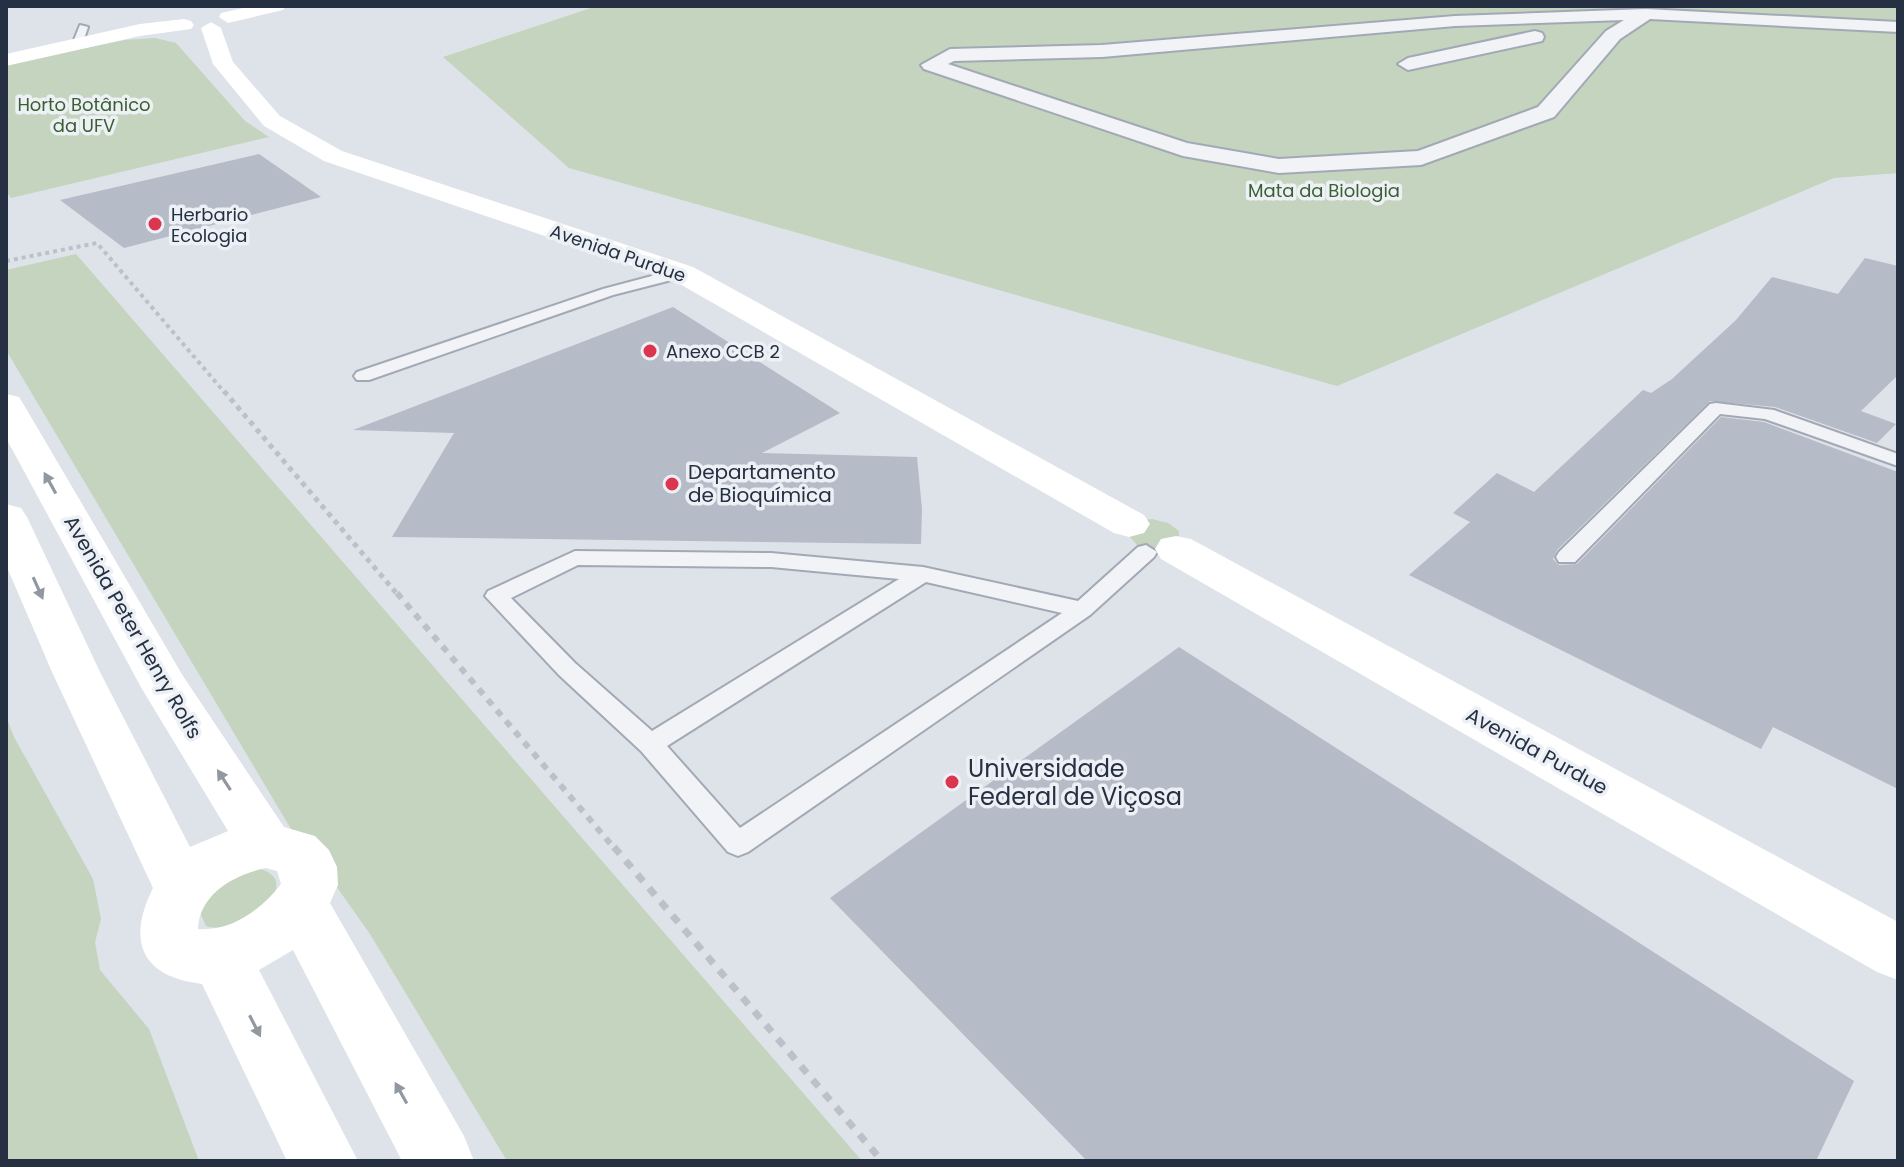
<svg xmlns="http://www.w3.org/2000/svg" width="1904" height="1167" font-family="Poppins,sans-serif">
	<rect width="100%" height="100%" fill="#dee2e9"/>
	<path fill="#c4d4be" d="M597,6H1898V173L1834,178L1337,386L569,168L443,57Z
		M155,38L176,43L245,121L269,137L11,198L6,191V64L125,40Z
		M76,254L862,1161H507L370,934L317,859L297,839L6,350V270Z
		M1152,519L1168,523L1179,531V541L1163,551L1138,546L1129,536L1144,520Z
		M6,716L14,737L93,879L101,919L95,942L100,970L149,1029L199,1161H6Z
		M256,868C310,879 244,938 206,926L199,910L208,889Z"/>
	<path fill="#b5bbc7" d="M259,154L321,197L124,248L60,200Z
		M1865,258L1898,266V375L1861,411L1896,424L1877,443L1775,407L1710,401L1557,550L1553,559L1559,565L1577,564L1721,417L1764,422L1898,472V789L1773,727L1761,749L1409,575L1470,522L1453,513L1497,473L1534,492L1643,390L1651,393L1672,379L1736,320L1772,277L1838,294Z
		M673,307L840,413L762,453L917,457L922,509L921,544L392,537L454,433L353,430Z
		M1179,647L1854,1081L1816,1161H1087L830,898Z"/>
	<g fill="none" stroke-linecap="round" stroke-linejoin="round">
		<g stroke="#a3a9b4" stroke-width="4">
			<path id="lane" d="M80,25L88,27L82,45L77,48L72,45Z
				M682,268L687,270V276L613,295L369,380H357L354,376L357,372L603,289Z
				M1716,403L1774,410L1898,454V466L1765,419L1720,414L1575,562H1559L1556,557L1559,552L1710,404Z
				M1146,545L1157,552L1154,557L1090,615L748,852L738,856L728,852L641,751L559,675L485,596L488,591L575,551L771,553L923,567L1078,601L1138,547ZM578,565L771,567L899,579L652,731L575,663L511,598ZM926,582L1062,613L740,828L667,746Z"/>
		</g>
		<g stroke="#a3a9b4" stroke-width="4">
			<path id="street" d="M1646,9L1898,22V32L1650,19L1620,39L1554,117L1421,165L1279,173L1183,156L924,69L921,65L950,49L1102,45L1455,16ZM1624,20L1606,31L1538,107L1418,151L1279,159L1187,143L948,64L954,61L1102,57L1455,26Z
				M1535,31L1542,33L1544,37L1542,41L1408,70L1398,64L1408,58Z"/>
		</g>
		<path stroke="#bcc0c8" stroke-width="4" stroke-dasharray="4 4" stroke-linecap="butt" d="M6,261L97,243L225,393"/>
		<path stroke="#bcc0c8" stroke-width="5" stroke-dasharray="5 5" stroke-linecap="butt" d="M224,391L398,595"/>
		<path stroke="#bcc0c8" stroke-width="6" stroke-dasharray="7 7" stroke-linecap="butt" d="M397,593L615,849"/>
		<path stroke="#bcc0c8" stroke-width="7" stroke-dasharray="9 9" stroke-linecap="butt" d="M614,847L882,1161"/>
		<use href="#lane" fill="#f1f3f7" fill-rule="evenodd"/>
		<use href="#street" fill="#f1f3f7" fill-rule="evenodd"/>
		<path fill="#fff" fill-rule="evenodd" d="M252,6H286L283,10L228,23L219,17L221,13Z
			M184,19L191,21L194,25L191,29L140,36L6,66V54L140,24Z
			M211,22L221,28L233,62L280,116L342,151L693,267L1144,515L1150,524L1144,533L1129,537L1114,533L671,279L324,161L264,126L213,64L201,28Z
			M6,394L19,397L24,405L183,676L284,827L315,836L329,850L337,867L338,885L330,903L464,1136L474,1161H402L293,950L259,970L358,1161H287L202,984C140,977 127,940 153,888L52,672L6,565V504L21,508L27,517L100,672L190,847L228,831L142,689L6,438ZM266,868L277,871L281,884C262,909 231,932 198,929C199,894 235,874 266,868Z
			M1176,536L1191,539L1898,922V980L1877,972L1161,559L1155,549L1161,539Z"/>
	</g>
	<defs><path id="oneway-solid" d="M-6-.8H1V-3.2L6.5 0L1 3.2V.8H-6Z" transform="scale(2)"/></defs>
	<g fill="#9298a0">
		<use href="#oneway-solid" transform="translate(50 483) rotate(-119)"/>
		<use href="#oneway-solid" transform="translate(38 588) rotate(66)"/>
		<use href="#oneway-solid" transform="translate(224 780) rotate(-123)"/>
		<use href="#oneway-solid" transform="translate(255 1026) rotate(63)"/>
		<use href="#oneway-solid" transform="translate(401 1093) rotate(-119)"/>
	</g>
	<g fill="#dc3550" stroke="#edf1f6" stroke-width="3">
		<circle cx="155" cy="224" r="8"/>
		<circle cx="650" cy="351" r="8"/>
		<circle cx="672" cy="484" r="8"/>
		<circle cx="952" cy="782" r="8"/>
	</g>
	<g text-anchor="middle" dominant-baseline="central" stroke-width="7" stroke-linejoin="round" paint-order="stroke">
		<g font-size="18" fill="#3a5f31" stroke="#edf1f6">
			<text x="84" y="104">Horto Botânico<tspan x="84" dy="21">da UFV</tspan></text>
			<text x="1324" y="190">Mata da Biologia</text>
		</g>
		<g font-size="18" fill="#253042" stroke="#edf1f6" text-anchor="start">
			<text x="171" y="214">Herbario<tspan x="171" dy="21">Ecologia</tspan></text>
			<text x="666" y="351">Anexo CCB 2</text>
		</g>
		<g font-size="18" fill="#253042" stroke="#edf1f6">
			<text transform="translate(618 253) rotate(19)">Avenida Purdue</text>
		</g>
		<g font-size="20" fill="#253042" stroke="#edf1f6" text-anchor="start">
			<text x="688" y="472">Departamento<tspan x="688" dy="23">de Bioquímica</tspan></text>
		</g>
		<g font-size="20" fill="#253042" stroke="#edf1f6">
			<text transform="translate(133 627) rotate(60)">Avenida Peter Henry Rolfs</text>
			<text transform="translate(1537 751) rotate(29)">Avenida Purdue</text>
		</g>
		<g font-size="24" fill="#253042" stroke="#edf1f6" text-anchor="start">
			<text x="968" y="768">Universidade<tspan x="968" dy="28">Federal de Viçosa</tspan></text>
		</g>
	</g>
	<rect width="1904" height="1167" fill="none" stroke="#253042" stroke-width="16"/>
</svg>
